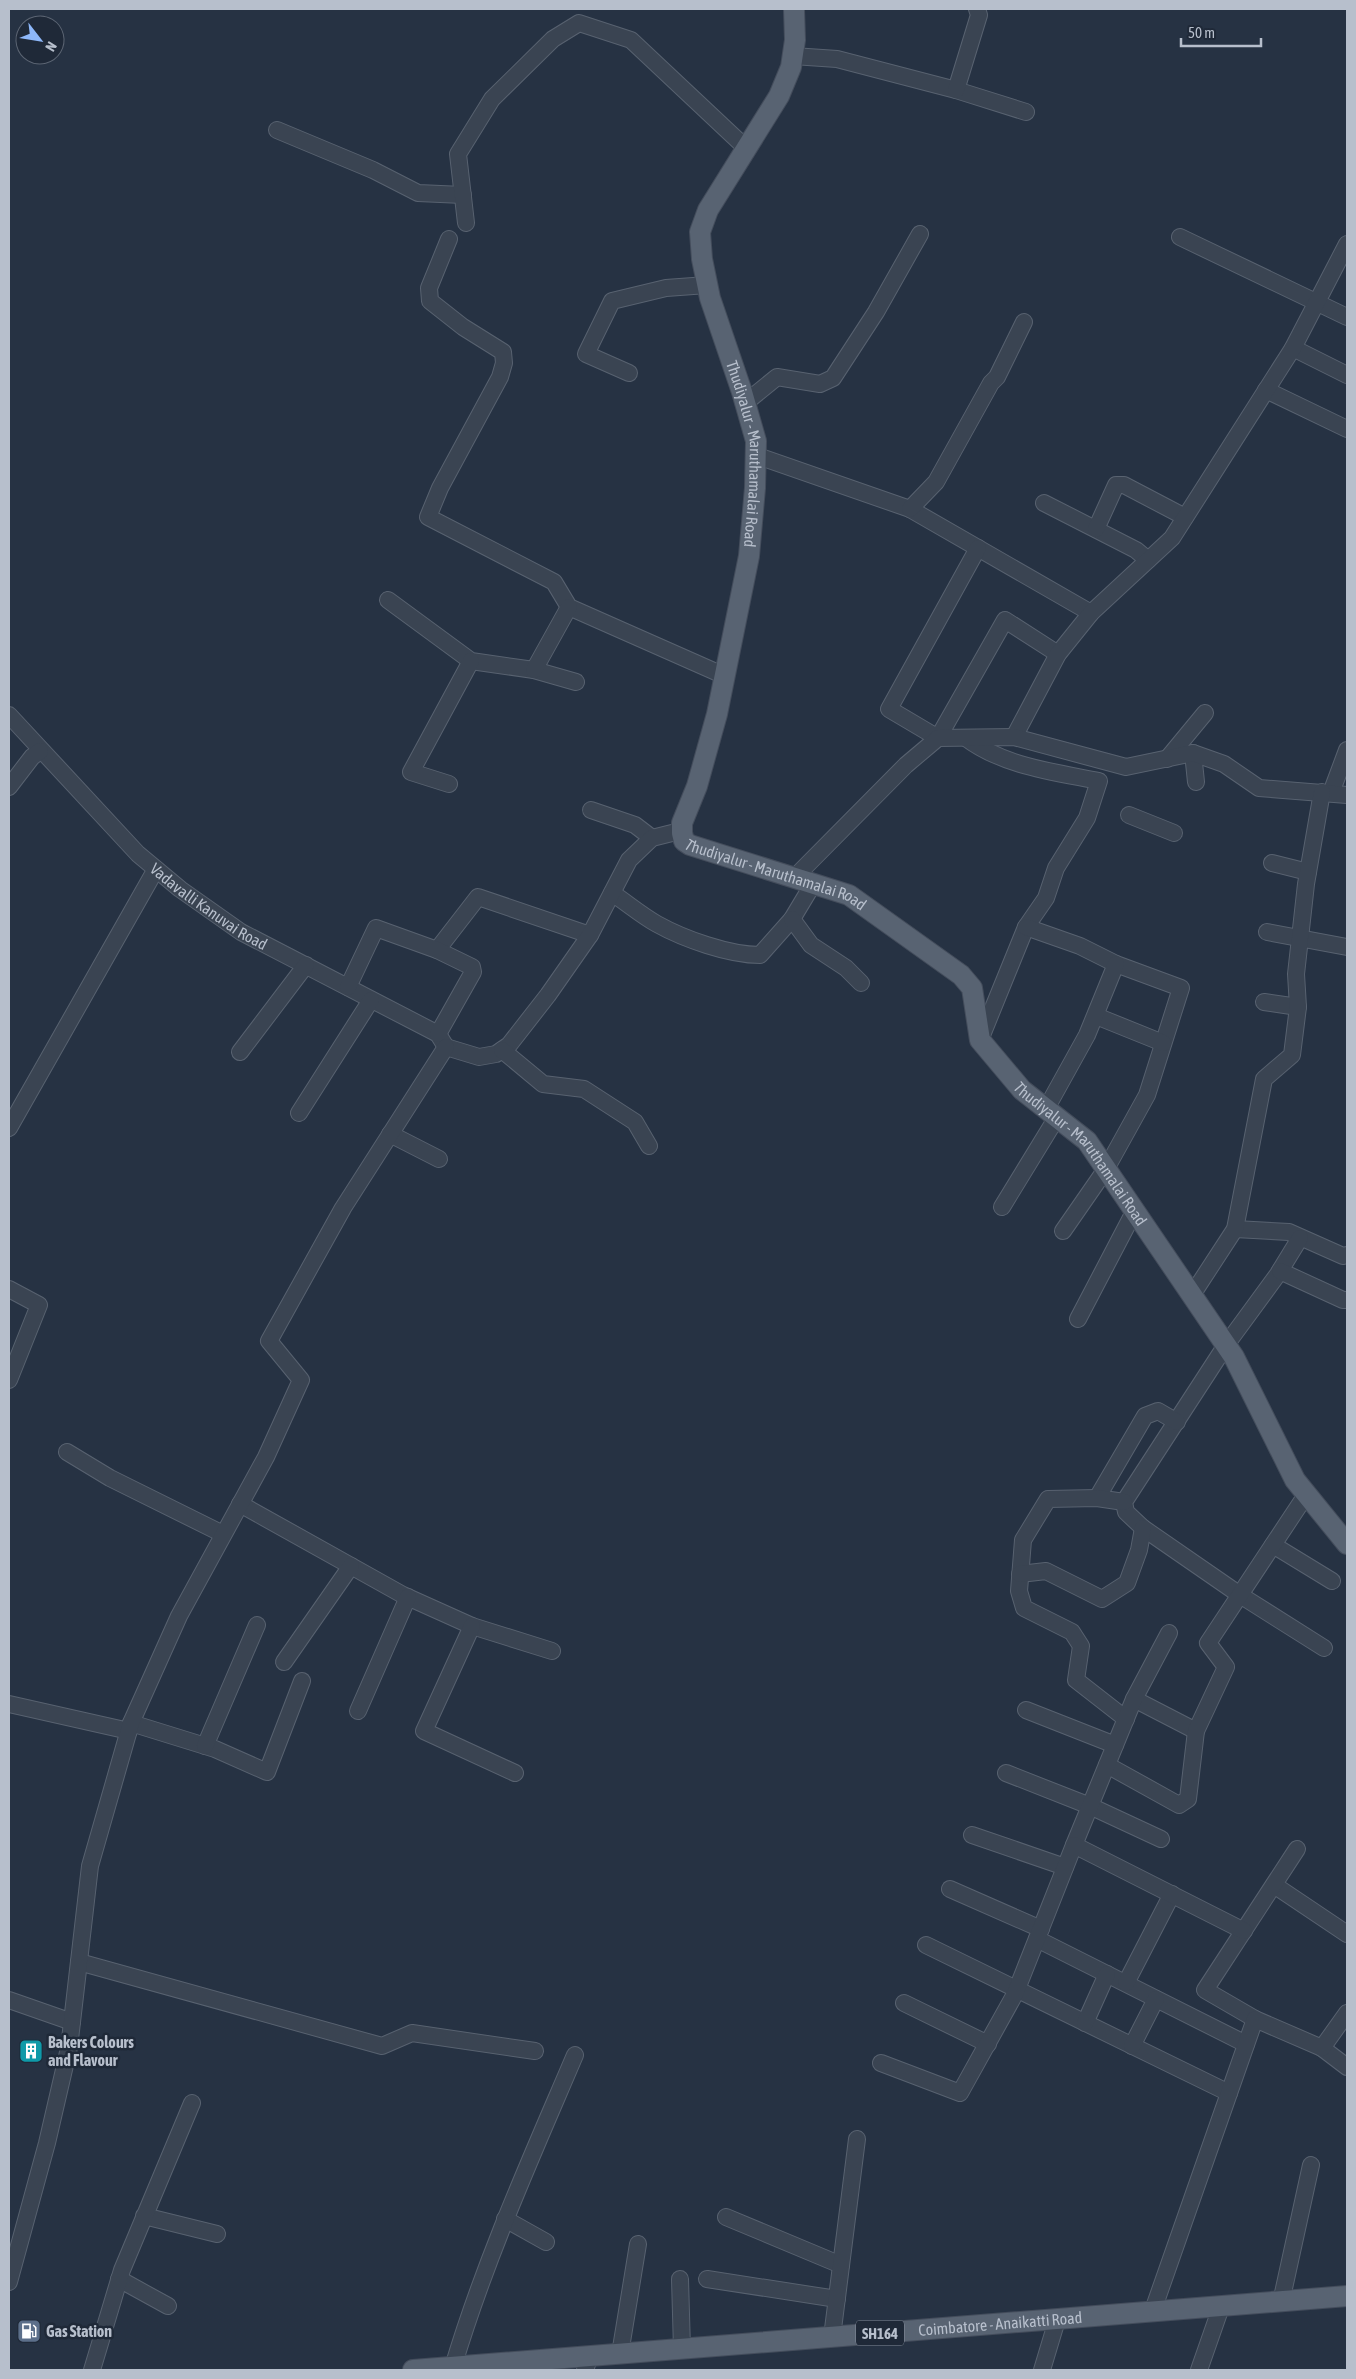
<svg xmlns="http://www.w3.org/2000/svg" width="1356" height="2379" font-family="'Asap Condensed',sans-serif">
	<rect width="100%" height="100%" fill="#263243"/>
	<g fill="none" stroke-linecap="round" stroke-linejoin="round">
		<g stroke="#586270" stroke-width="18">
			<g id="minor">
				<path d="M793,56L837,59L956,90L1026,112"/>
				<path d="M956,90L979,15L977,9"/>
				<path d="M277,130L373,170L418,193L463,195"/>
				<path d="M466,223L458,154L492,99L553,39L579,23L631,40L747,149"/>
				<path d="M1180,237L1347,317"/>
				<path d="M449,239L429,288L430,301L463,327L503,352L504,363L500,377L440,488L428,517L554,582L569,607L725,676"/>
				<path d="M1293,348L1347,375"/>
				<path d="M629,373L586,354L612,301L666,288L707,285"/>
				<path d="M1266,390L1347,429"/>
				<path d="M745,403L777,377L820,384L833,378L876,312L920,234"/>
				<path d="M755,455L910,509L1091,613"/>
				<path d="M1044,503L1136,550L1148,560"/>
				<path d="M910,509L936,482L991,383L997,377L1024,322"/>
				<path d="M1096,529L1116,485H1124L1185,517"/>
				<path d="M978,548L889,709L938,738L1005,620L1058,654"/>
				<path d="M388,600L471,661L534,670L576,682"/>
				<path d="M534,670L569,607"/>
				<path id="s1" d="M9,715L138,854L180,889L241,932L438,1034L446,1047"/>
				<path d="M1014,737L1058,654L1091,613L1172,538L1293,348L1347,244"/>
				<path d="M966,738C1003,766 1054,772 1099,781L1087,818L1056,868L1046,898L1026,927L980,1040"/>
				<path d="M1193,753L1196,782"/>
				<path d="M1167,759L1205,713"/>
				<path d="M449,784L411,772L471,661"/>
				<path d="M9,787L32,757L40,751"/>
				<path d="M1331,793L1347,750"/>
				<path d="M591,810L635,825L652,838"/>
				<path d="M1129,815L1174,833"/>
				<path d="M1272,863L1308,872"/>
				<path d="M794,878L906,765L938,738L1014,737L1126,767L1193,753L1224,764L1259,788L1347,795"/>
				<path d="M612,893C627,903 641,915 657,924C684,939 729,955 760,955L792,919L813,884"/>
				<path d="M792,919L811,945L846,968L861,983"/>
				<path d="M1026,927L1080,946L1116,964L1181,988L1147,1095L1106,1169L1063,1231"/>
				<path d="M1267,932L1347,947"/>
				<path d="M437,950L478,897L590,935"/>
				<path d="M348,987L376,928L437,950L472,967L473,972L438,1034"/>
				<path d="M1264,1002L1298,1007"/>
				<path d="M1096,1016L1163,1043"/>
				<path d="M446,1047L479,1057L496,1054L509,1045L548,995L590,935L629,860L652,838L672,833H682"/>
				<path d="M502,1050L543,1084L584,1089L635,1122L649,1146"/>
				<path d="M240,1052L306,965"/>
				<path d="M1046,1109L1087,1035L1116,964"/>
				<path d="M299,1113L371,1000"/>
				<path d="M9,1128L156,869"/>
				<path d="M390,1134L439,1159"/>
				<path d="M1002,1207L1057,1117"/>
				<path d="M1235,1229L1289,1232L1343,1256L1347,1255"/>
				<path d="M1300,1238L1278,1274L1226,1345L1124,1502L1126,1512L1143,1528L1240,1595L1324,1648"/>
				<path d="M1280,1271L1343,1300H1347"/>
				<path d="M9,1289L39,1305L9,1380"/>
				<path d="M1192,1295L1235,1229L1264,1079L1292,1055L1298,1007L1296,974L1306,884L1322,792"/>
				<path d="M1078,1319L1134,1212"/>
				<path d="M67,1452L110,1478L223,1534"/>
				<path d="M1097,1498L1145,1416L1158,1411L1177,1422"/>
				<path d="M1124,1502L1097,1498L1048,1499L1023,1540L1019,1591L1024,1608L1072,1632L1081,1646L1076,1680L1126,1719"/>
				<path d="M240,1504L403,1595L472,1626L552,1651"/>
				<path d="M1273,1545L1332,1581"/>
				<path d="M1020,1574L1046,1571L1102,1599L1127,1583L1139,1550L1143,1528"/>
				<path d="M472,1626L424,1731L515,1773"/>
				<path d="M284,1662L351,1566"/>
				<path d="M1134,1699L1196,1731"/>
				<path d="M9,1704L129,1731"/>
				<path d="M1026,1710L1115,1745"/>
				<path d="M358,1711L408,1597"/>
				<path d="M131,1723L215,1749L267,1772L302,1681"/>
				<path d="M205,1746L257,1625"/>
				<path d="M1107,1765L1179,1805L1188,1799L1196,1731L1226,1667L1208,1643L1306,1495"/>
				<path d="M1006,1773L1090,1806L1161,1839"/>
				<path d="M972,1835L1065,1867"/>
				<path d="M1074,1845L1134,1699L1169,1633"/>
				<path d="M1274,1885L1347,1934"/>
				<path d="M950,1889L1041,1929"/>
				<path d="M1037,1939L1246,2044"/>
				<path d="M926,1945L1229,2093"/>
				<path d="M79,1962L382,2046L412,2033L535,2051"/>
				<path d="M1126,1983L1172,1894"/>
				<path d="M9,2000L72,2022"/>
				<path d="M904,2003L988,2044"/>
				<path d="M1255,2019L1205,1990L1297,1849"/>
				<path d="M1085,2023L1107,1974"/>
				<path d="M1132,2046L1156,1999"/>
				<path d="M1322,2048L1347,2067"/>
				<path d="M881,2063L960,2093L1015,1994L1074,1845L1244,1931"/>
				<path d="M144,2216L217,2234"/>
				<path d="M726,2217L841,2265"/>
				<path d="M505,2219L546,2242"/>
				<path d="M119,2279L168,2306"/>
				<path d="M680,2279L682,2349"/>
				<path d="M707,2279L837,2299"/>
				<path d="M9,2282L47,2143L69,2048L90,1866L131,1723L179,1616L266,1457L301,1380L269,1341L343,1208L446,1047"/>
				<path d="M1281,2302L1311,2165"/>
				<path d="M1152,2313L1255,2019L1322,2048L1347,2013"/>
				<path d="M832,2337L857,2139"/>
				<path d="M620,2354L638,2244"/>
				<path d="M453,2367C485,2260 531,2158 575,2055"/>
				<path d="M92,2370L122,2270L192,2103"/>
				<path d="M585,2370L590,2356"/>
				<path d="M1042,2370L1057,2320"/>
				<path d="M1199,2370L1221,2307"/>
			</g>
		</g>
		<g stroke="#444d5c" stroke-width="22">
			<g id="major">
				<path id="s2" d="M794,9L795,40L791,67L779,96L708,210L700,232L702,259L710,298L742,392L756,441L755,488L749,556L717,714L697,786L682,823V833L684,841L690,845L849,895L961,975L972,988L980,1040L1022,1090L1087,1141L1234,1357L1295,1480L1347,1544"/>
				<path id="s3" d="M413,2370L1347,2296"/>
			</g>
		</g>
		<use href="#minor" stroke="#3a4452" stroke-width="16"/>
		<use href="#major" stroke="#586372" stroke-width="20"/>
	</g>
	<defs>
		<g id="building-square" transform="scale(1.25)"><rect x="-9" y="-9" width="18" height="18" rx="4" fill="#0f9aa8" stroke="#1f2938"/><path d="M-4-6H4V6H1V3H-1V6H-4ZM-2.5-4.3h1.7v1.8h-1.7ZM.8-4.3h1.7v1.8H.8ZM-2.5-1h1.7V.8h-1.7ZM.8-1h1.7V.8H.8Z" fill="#fff"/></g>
		<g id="fuel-square" transform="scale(1.25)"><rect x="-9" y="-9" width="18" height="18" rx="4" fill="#5c6f8a" stroke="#1f2938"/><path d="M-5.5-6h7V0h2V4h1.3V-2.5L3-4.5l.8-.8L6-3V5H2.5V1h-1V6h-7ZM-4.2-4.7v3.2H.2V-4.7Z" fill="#fff"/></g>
	</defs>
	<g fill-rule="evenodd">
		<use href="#building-square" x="31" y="2051"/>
		<use href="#fuel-square" x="29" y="2331"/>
	</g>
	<g text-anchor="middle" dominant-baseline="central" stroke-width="5" stroke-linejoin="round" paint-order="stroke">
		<rect fill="#1f2938" stroke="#8992a0" stroke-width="1" x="856" y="2320.5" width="48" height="25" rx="4"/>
		<g font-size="15" font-weight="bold" fill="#b7bfcc">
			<text x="880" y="2333">SH164</text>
		</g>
		<g font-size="16" fill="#b7bfcc" stroke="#1f2938">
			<text stroke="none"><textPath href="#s2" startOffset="476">Thudiyalur - Maruthamalai Road</textPath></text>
			<text stroke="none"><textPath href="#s2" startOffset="972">Thudiyalur - Maruthamalai Road</textPath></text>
			<text stroke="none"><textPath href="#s1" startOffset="278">Vadavalli Kanuvai Road</textPath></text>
			<text stroke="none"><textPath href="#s2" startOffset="1408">Thudiyalur - Maruthamalai Road</textPath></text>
			<text stroke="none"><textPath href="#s3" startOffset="589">Coimbatore - Anaikatti Road</textPath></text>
		</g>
		<g font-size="16" font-weight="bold" fill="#b7bfcc" stroke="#1f2938" text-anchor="start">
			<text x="48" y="2042">Bakers Colours<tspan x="48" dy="18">and Flavour</tspan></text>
			<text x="46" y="2331">Gas Station</text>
		</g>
	</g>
	<rect width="1356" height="2379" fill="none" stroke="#b7bfcc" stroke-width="20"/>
	<g transform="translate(40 40) rotate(121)"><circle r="24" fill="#1f2938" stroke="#5c6573"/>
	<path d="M0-4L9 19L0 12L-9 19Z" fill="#8eb8fa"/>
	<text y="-8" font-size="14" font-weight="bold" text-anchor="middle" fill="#b7bfcc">N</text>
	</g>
	<path d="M1181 38v8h80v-8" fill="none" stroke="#b7bfcc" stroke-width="2.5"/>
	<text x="1188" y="38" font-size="15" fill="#b7bfcc" stroke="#1f2938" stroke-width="4" paint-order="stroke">50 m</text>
</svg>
